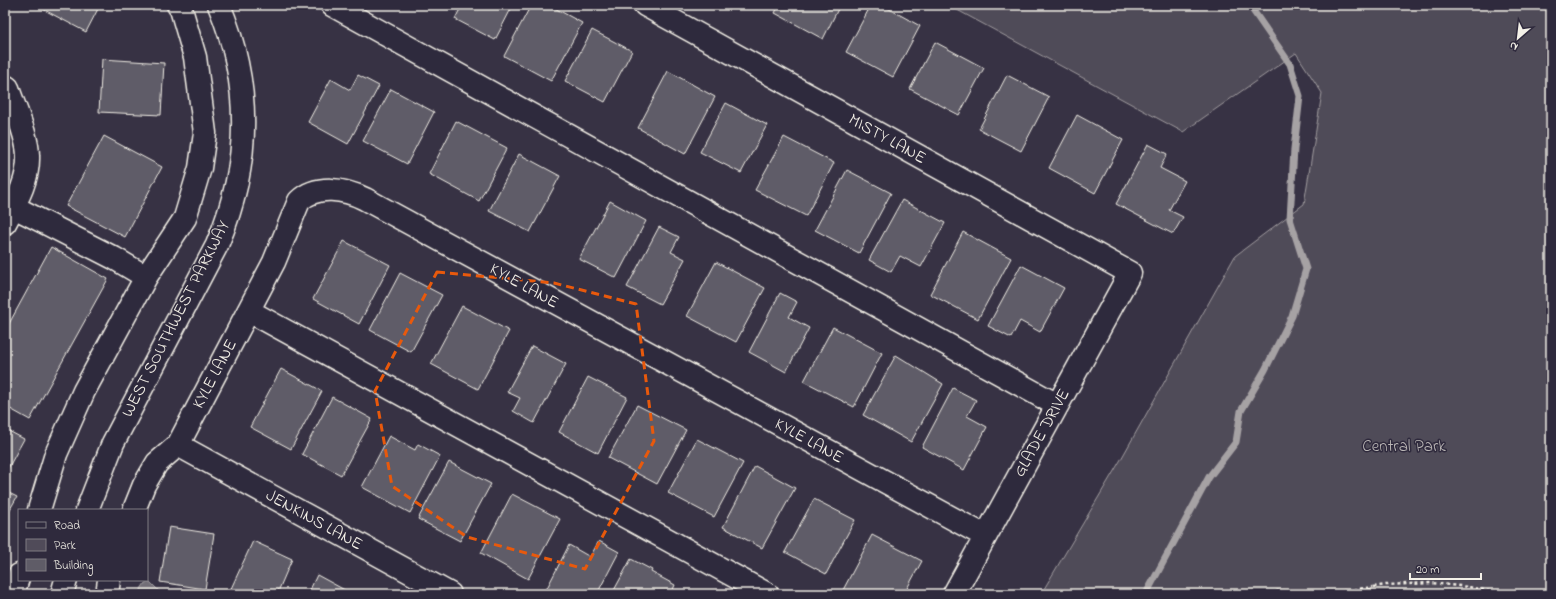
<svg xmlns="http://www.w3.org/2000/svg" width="1556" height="599" font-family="'Indie Flower',sans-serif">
	<rect width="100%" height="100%" fill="#373244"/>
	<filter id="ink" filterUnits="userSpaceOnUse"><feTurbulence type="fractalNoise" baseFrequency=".025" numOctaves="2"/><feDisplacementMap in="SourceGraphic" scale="8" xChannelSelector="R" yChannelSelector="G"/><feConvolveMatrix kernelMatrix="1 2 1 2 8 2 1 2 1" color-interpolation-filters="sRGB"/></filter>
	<g filter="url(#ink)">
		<path fill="#504b59" stroke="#a29ea0" d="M948,5H1551V594H1041L1120,461L1235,256L1304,204L1322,93L1296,53L1183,132Z"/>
		<path fill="#726e77" stroke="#a6a2a4" d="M150,582L162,594H142L141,589L145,583Z"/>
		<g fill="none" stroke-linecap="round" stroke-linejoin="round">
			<path stroke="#a6a2a4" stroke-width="7" d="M1146,594L1209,477L1236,442L1241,411L1265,370L1292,316L1306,269L1290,219L1294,149L1300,96L1290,64L1252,9L1251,5"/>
		</g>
		<path fill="#5f5c67" stroke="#f4f1e8" d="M35,5H100L86,32Z
			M462,5H513L495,40L455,19Z
			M531,5H549L582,23L551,81L504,56Z
			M779,5H840L823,39L775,13Z
			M871,5H882L920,26L893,77L846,52Z
			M592,30L632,51L605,102L565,81Z
			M935,42L984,68L959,115L910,89Z
			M102,59L164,63L161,115L99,112Z
			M668,71L715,97L685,154L638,128Z
			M358,75L379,86L348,144L308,122L331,79L350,90Z
			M1007,75L1049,97L1021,151L979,129Z
			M391,89L434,112L407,164L363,141Z
			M726,103L767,125L741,173L700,152Z
			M1077,115L1123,140L1095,193L1049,168Z
			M456,121L507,148L479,201L429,174Z
			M104,136L162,167L125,237L66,206Z
			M784,137L834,163L806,216L755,190Z
			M1148,144L1167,154L1160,168L1185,181L1169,210L1183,217L1173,234L1116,204Z
			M519,154L560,176L530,232L489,211Z
			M847,170L891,193L859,253L815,230Z
			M902,200L945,223L921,267L900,256L891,272L869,260Z
			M610,201L646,221L616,278L579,259Z
			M659,227L679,237L671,252L685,259L660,304L627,287Z
			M963,232L1011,258L978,319L930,294Z
			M344,241L390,265L359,324L313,299Z
			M51,247L108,279L30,420L5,406V331Z
			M716,262L765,288L736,342L687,316Z
			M1021,265L1064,288L1040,332L1020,321L1011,338L988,326Z
			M400,273L442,295L411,352L370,330Z
			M780,293L797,302L789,317L809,328L786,372L749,352Z
			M462,306L509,331L478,389L431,364Z
			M833,327L882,353L854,407L804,381Z
			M532,346L566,364L534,423L513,411L520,398L507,392Z
			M896,355L943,384L911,442L863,415Z
			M281,369L322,391L291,449L250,427Z
			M588,377L627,397L598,453L559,432Z
			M953,388L976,400L967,416L987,427L964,470L922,447Z
			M332,397L372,419L341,475L302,454Z
			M637,405L686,430L657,484L608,458Z
			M5,429L24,439L5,474Z
			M389,436L415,450L418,444L440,456L410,513L362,487Z
			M697,439L743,463L714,517L668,493Z
			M449,462L491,484L460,541L418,519Z
			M755,466L795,488L762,548L723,527Z
			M5,491L17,497L5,518Z
			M512,494L560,519L528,579L481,553Z
			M814,499L855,520L826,574L785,552Z
			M169,527L214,534L205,589L160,582Z
			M872,535L922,561L904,594H850L843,590Z
			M253,541L292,559L277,594L229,593Z
			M599,541L619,552L597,594H554L546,590L569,545L590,557Z
			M631,559L652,570L651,572L675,585L671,594H612Z
			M317,575L352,594H308Z"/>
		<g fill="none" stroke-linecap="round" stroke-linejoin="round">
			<g stroke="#f4f1e8" stroke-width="25">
				<path id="minor" d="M332,5L1057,405
					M645,5L1130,273L954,594
					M5,86L8,88C14,107 28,136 28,156C29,180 16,202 5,223
					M14,207L114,258L146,277L84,391L56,454L39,510
					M146,277L185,218L200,168L205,133L195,57L181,9L178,5
					M249,311L767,594
					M178,445L450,594
					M87,510L113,443L217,245C251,165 252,85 219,5
					M134,510L144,485L157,463L178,445L274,262L299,201C317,184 345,189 365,199L985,536
					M13,594L19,575
					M62,594L66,580
					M107,594L109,580"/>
			</g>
			<path stroke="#f4f1e8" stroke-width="2.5" stroke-dasharray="3 3" stroke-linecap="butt" d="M1271,594L1277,591L1336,592L1373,587
				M1364,594L1373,587L1386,585L1431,583L1469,587L1503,594"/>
			<use href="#minor" stroke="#2f2a3d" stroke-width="22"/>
		</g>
	</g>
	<path fill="none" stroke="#e8590c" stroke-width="3" stroke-dasharray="8 5" stroke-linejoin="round" d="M437,272L554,283L636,304L654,441L585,569L467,537L392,486L375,391Z"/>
	<g text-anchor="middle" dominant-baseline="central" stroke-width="3" stroke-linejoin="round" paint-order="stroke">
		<g font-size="17" fill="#f4f1e8" stroke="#2f2a3d">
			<text transform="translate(887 139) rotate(29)">MISTY LANE</text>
			<text transform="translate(524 286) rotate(29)">KYLE LANE</text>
			<text transform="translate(176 319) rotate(-63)">WEST SOUTHWEST PARKWAY</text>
			<text transform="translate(215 374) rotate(-62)">KYLE LANE</text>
			<text transform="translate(1042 433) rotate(-61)">GLADE DRIVE</text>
			<text transform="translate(809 441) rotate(29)">KYLE LANE</text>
			<text transform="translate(314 520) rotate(29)">JENKINS LANE</text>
		</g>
		<g font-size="17" fill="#bbb7b6" stroke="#2f2a3d">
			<text x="1404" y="446">Central Park</text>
		</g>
	</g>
	<rect width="1556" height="599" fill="none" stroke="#2f2a3d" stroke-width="20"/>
	<rect x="10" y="10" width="1536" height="579" fill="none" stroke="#f4f1e8" stroke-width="1.5" filter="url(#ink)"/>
	<rect x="18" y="509" width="130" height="72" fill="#2f2a3d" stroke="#7e7a81"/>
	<rect x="26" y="522" width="20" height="6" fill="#2f2a3d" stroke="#7e7a81"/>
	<text x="54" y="529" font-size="12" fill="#f4f1e8">Road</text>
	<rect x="26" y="539" width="20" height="12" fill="#504b59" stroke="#7e7a81"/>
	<text x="54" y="549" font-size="12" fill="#f4f1e8">Park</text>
	<rect x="26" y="559" width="20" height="12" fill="#5f5c67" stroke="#7e7a81"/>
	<text x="54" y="569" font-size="12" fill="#f4f1e8">Building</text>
	<g transform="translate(1518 38) rotate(208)" stroke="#2f2a3d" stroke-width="3" paint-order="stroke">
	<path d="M0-3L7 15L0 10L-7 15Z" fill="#f4f1e8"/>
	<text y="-6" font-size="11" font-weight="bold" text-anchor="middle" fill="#f4f1e8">N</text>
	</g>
	<path d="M1410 573v6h71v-6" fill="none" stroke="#f4f1e8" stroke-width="2"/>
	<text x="1416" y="573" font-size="12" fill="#f4f1e8" stroke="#2f2a3d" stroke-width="3" paint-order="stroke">20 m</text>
</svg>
